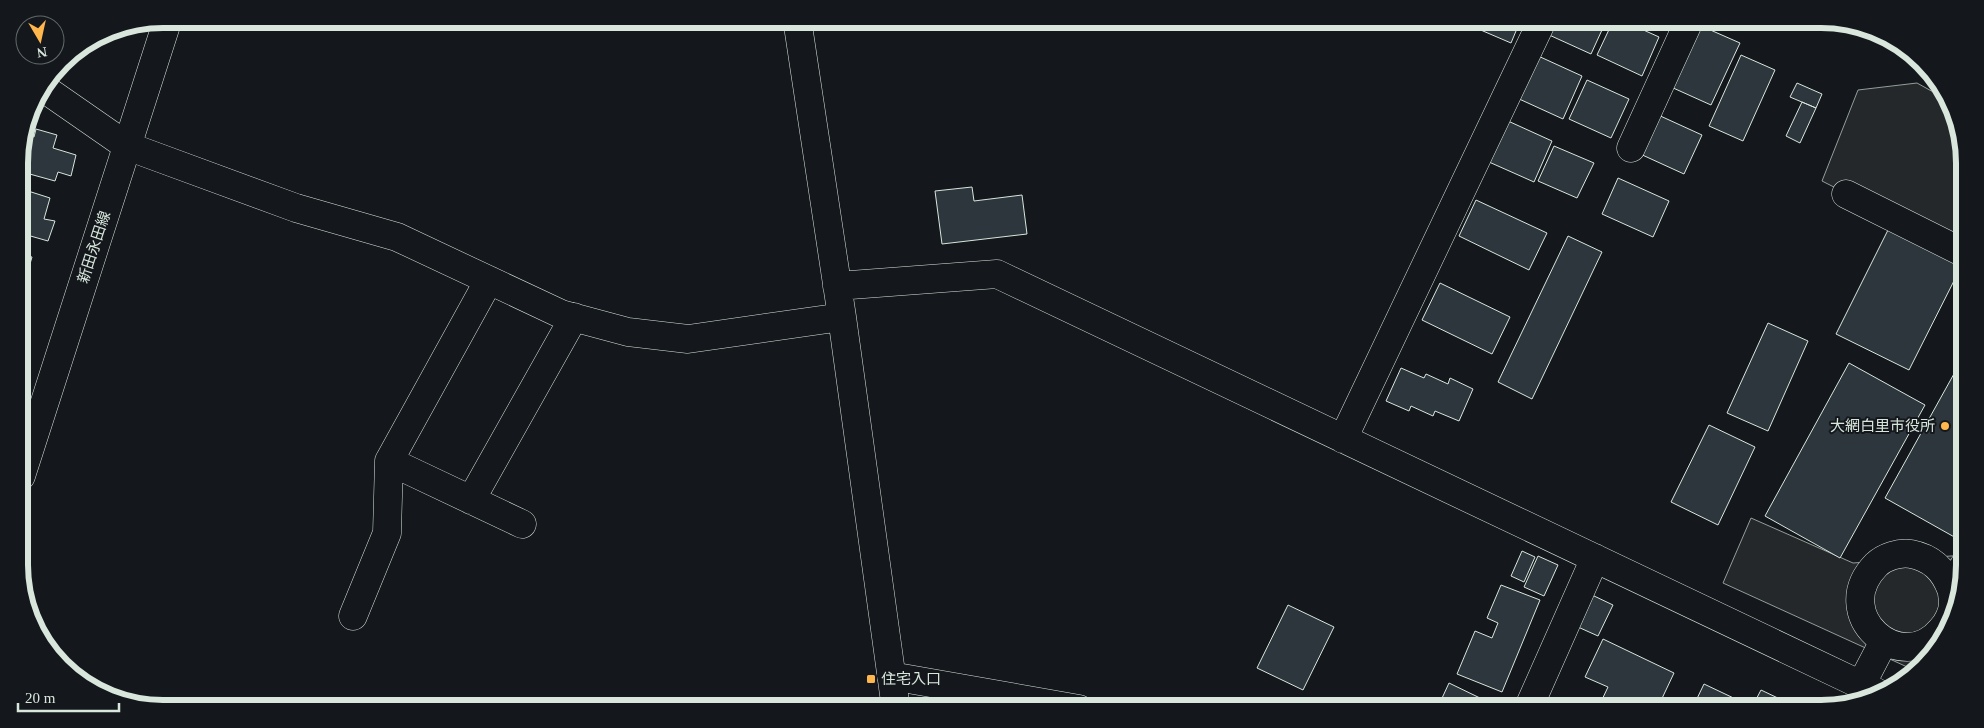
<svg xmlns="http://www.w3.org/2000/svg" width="1984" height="728" font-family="'Times New Roman','Noto Sans JP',serif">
	<rect width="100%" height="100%" fill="#14181c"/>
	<path fill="#24282b" stroke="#939e99" d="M1917,83L1944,98L1964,143V253L1822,181L1858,90Z
		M1751,518L1853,563L1965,555L1958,612L1916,671L1723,583Z"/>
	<path fill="#2c363c" stroke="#d8e6dc" d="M1455,19H1521L1511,43Z
		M1554,19H1607L1591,54L1547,34Z
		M1614,19H1619L1659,37L1642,76L1597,55Z
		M1762,19H1792L1787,30Z
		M1699,25L1740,43L1711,105L1671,87Z
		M1536,55L1582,76L1563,119L1517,98Z
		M1741,55L1775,70L1743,141L1709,126Z
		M1587,80L1629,99L1611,138L1569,119Z
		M1797,83L1822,94L1816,108L1790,97Z
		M1802,102L1816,108L1800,143L1786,136Z
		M1656,114L1702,135L1684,174L1638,153Z
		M1508,121L1552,141L1534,182L1489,162Z
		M36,129L57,135L53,148L76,155L71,176L58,172L55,181L26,173L29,163L21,161L23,156L19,155V152L24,134L34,137Z
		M1554,146L1594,163L1577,198L1538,181Z
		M1618,178L1669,201L1653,237L1602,214Z
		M972,187L974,201L1022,195L1027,234L942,244L935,191Z
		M25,190L50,198L44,219L55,221L48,241L20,233L19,197L22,198Z
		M1476,200L1547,233L1529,270L1459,236Z
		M1891,224L1964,261L1909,370L1836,334Z
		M1568,236L1602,252L1532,399L1498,382Z
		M20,254L32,257L23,288L20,287Z
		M1440,283L1510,317L1492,354L1422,320Z
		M1768,323L1808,341L1768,431L1727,413Z
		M1965,354V543L1885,498Z
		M1849,363L1925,405L1840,558L1765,516Z
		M1401,368L1424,378L1426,374L1448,384L1450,378L1473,389L1459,421L1435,411L1433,416L1411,406L1409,411L1386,401Z
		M1709,425L1755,447L1718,525L1671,502Z
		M1522,551L1535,557L1524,582L1511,576Z
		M1538,556L1558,565L1544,596L1524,587Z
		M1501,585L1540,600L1502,692L1457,674L1475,631L1492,638L1498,623L1487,618Z
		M1592,595L1613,605L1598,636L1578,627Z
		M1288,605L1334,627L1303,690L1257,668Z
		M1603,639L1674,673L1657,709L1640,702L1636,709H1606L1599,706L1608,687L1585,677Z
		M1449,683L1480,698L1476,707L1480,709H1437Z
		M1704,684L1742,702L1739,709H1692Z
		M1761,690L1801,709H1751Z"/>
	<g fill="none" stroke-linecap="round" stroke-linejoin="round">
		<g stroke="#d8e6dc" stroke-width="29">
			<path id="minor" d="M797,19L842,317L896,709
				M42,87L127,146L296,208L397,237L561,314L628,332L688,339L842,317
				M1631,148L1690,19
				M1846,194L1964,253
				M837,286L997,274L1876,692
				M1343,439L1543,19
				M389,461L522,524
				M21,476L168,19
				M471,500L574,317
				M1951,589C1944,570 1932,558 1911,554C1899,552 1884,557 1876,565C1828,614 1901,678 1941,630C1948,623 1953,612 1953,602C1953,597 1951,592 1952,587C1955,579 1961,571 1965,564
				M353,616L387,533L389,461L489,280
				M891,676L1079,709
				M1861,685L1884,641
				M1528,709L1595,558"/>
		</g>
		<use href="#minor" stroke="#14181c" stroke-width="28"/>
	</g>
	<g fill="#ffb74d" stroke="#14181c" stroke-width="2">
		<circle cx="1945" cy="426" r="5"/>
		<rect x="866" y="674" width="10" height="10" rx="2.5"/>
	</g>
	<g text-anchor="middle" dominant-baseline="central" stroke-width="4" stroke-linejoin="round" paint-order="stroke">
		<g font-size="15" fill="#d8e6dc" stroke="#14181c">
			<text transform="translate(94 247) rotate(-72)">新田永田線</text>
		</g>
		<g font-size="15" fill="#d8e6dc" stroke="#14181c" text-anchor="end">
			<text x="1935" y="426">大網白里市役所</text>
			<text x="881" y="679" text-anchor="start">住宅入口</text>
		</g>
	</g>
	<path d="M0 0H1984V728H0ZM163 28H1821A135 135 0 0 1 1956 163V565A135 135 0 0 1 1821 700H163A135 135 0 0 1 28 565V163A135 135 0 0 1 163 28Z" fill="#14181c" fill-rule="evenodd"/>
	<path fill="none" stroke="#d8e6dc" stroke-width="6" d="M163 28H1821A135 135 0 0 1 1956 163V565A135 135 0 0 1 1821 700H163A135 135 0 0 1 28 565V163A135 135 0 0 1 163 28Z"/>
	<g transform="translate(40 40) rotate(171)"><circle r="24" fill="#14181c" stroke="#626a69"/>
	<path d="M0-4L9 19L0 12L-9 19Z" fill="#ffb74d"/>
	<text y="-8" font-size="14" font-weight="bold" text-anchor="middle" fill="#d8e6dc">N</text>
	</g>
	<path d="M18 703v8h101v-8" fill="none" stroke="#d8e6dc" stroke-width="2.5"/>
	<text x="25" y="703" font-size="15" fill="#d8e6dc" stroke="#14181c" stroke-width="4" paint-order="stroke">20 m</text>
</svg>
